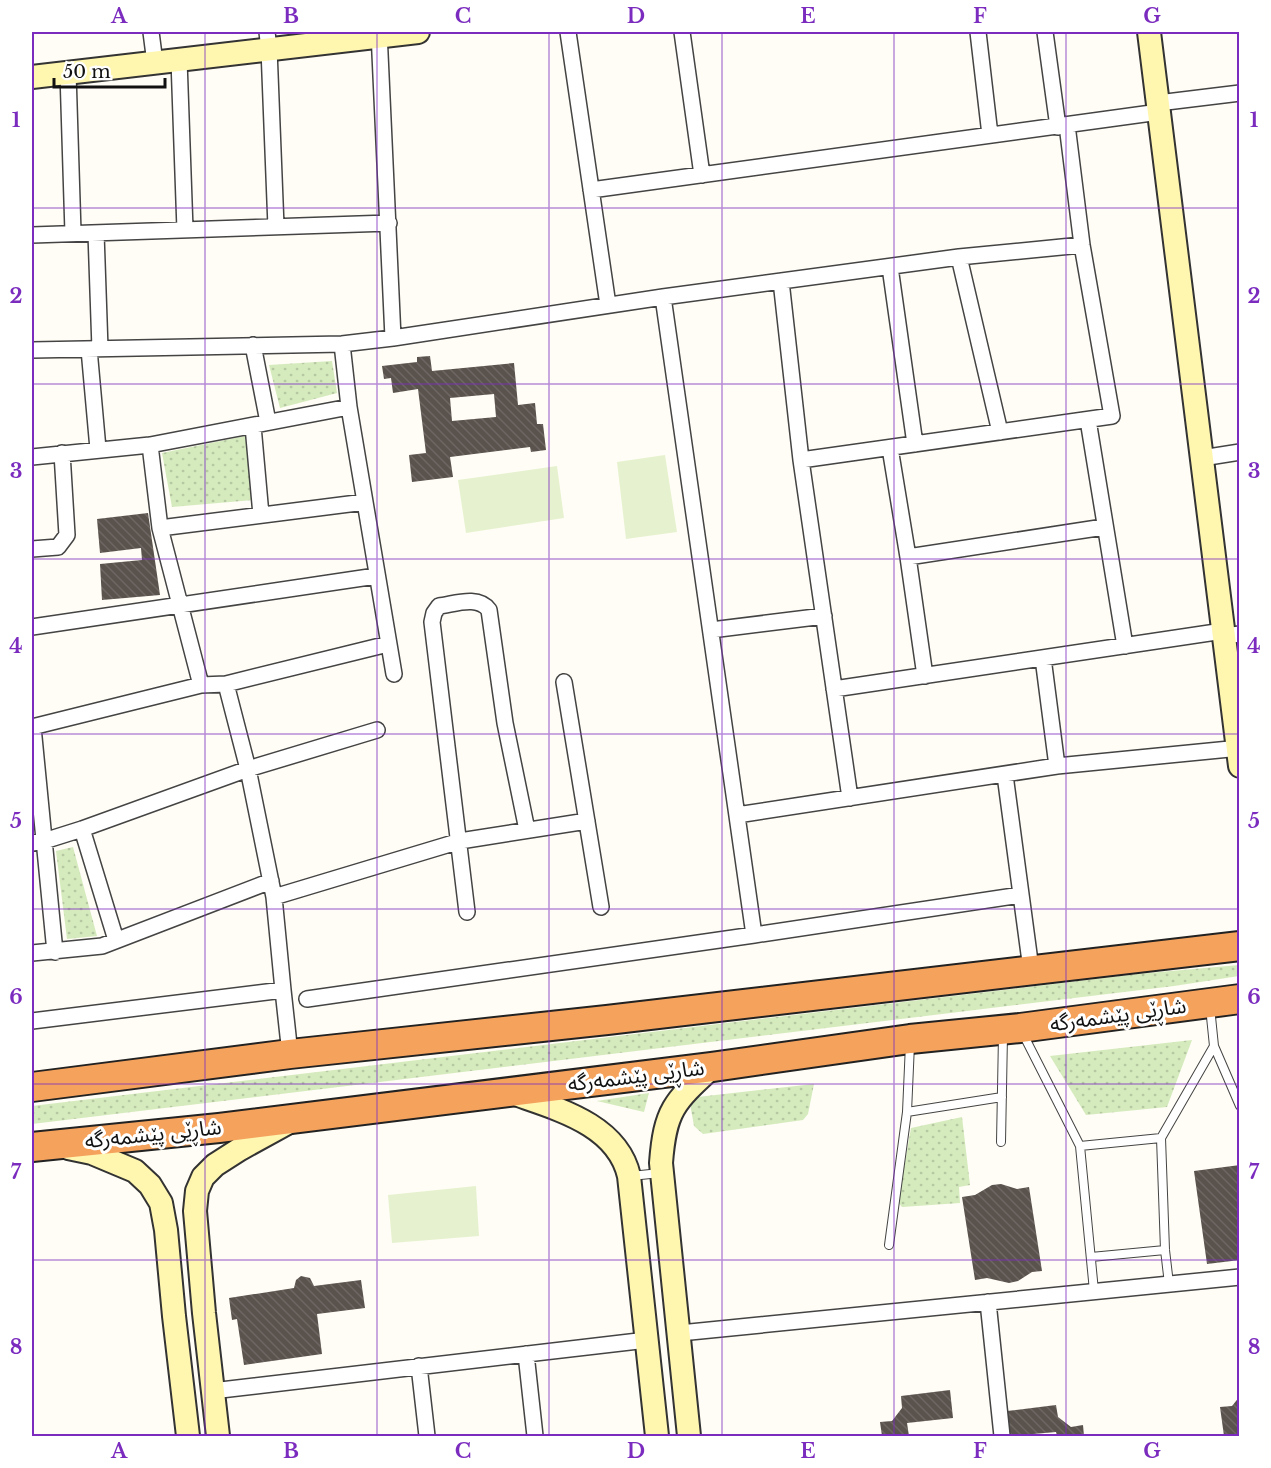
<svg xmlns="http://www.w3.org/2000/svg" width="1271" height="1468" font-family="'Libre Baskerville','Noto Sans Arabic',serif">
	<defs>
		<pattern id="park-dots" width="8" height="8" patternUnits="userSpaceOnUse" patternTransform="scale(1.5)"><rect width="8" height="8" fill="#d5ebbd"/><path d="M2 2h.1M6 6h.1" fill="none" stroke="#b6c8a1" stroke-width="1.8" stroke-linecap="round"/></pattern>
		<pattern id="building-back-hatch" width="6" height="6" patternUnits="userSpaceOnUse" patternTransform="scale(1.5)"><rect width="6" height="6" fill="#5a524d"/><path d="M-1 5l2 2M0 0l6 6M5-1l2 2" fill="none" stroke="#6d6662"/></pattern>
	</defs>
	<rect width="100%" height="100%" fill="#fffdf5"/>
	<path fill="url(#park-dots)" d="M332,361L337,393L280,408L269,365Z
		M245,436L253,500L172,507L162,453Z
		M73,847L97,936L67,939L56,851Z
		M1239,965V976L1174,986L32,1124V1106L1137,974Z
		M1192,1040L1167,1107L1086,1115L1050,1056Z
		M814,1084L808,1114L803,1120L703,1134L694,1126L689,1098Z
		M649,1093L644,1112L597,1101Z
		M962,1117L970,1185L959,1187L960,1203L902,1207L898,1202L911,1128Z"/>
	<path fill="#e6f2cf" d="M665,455L677,532L626,539L617,462Z
		M557,466L564,518L466,533L458,480Z
		M476,1186L479,1236L392,1243L388,1195Z"/>
	<path fill="url(#building-back-hatch)" fill-rule="evenodd" d="M430,356L432,371L514,363L518,405L535,403L537,424H543L546,450L531,452L530,447L450,457L453,477L412,482L409,455L426,453L418,389L393,393L391,378L384,379L382,366L417,362V357ZM494,394L496,417L452,421L450,398Z
		M148,513L160,595L102,600L100,564L142,560L141,548L100,553L97,519Z
		M1240,1165V1260L1207,1264L1194,1171Z
		M1001,1184L1017,1189L1029,1187L1042,1271L1032,1272L1018,1281L1009,1283L987,1278L975,1280L962,1197L975,1195L992,1185Z
		M301,1276L310,1278L314,1286L361,1280L365,1308L317,1314L322,1354L244,1365L237,1319L232,1320L229,1298L294,1288L296,1280Z
		M950,1390L953,1418L907,1423L909,1436H882L880,1422L892,1421L902,1408L901,1396Z
		M1240,1396V1436H1224L1220,1407L1232,1406Z
		M1056,1405L1058,1417L1071,1427L1083,1425L1084,1436H1057L1056,1432L1010,1436L1007,1411Z"/>
	<g fill="none" stroke-linecap="round" stroke-linejoin="round">
		<g stroke="#444" stroke-width="10">
			<path id="lane" d="M1210,1007L1214,1046L1240,1106
				M1022,1032L1080,1146L1094,1291
				M907,1112L1002,1097
				M1001,1142L1003,1035
				M1080,1146L1161,1138
				M631,1176L660,1173
				M889,1245L907,1112L910,1044
				M1091,1257L1165,1250
				M1169,1284L1165,1250L1161,1138L1214,1046"/>
		</g>
		<g stroke="#444" stroke-width="18">
			<path id="street" d="M151,32L155,63
				M267,32L269,49L276,227
				M379,32L393,338
				M568,32L608,305
				M682,32L702,175
				M978,32L990,135
				M1045,32L1058,127
				M179,60L185,230
				M68,73L73,233
				M1158,103L1240,93
				M591,190L1159,112
				M96,233L100,349
				M32,235L389,223
				M959,257L1000,432
				M890,267L915,444
				M781,281L801,460L850,798
				M663,297L754,935
				M342,344L349,407L394,674
				M253,345L268,422
				M89,349L98,449
				M32,350L342,344L393,338L663,297L959,257L1082,245
				M1088,420L1125,646
				M253,426L261,515
				M150,445L160,528L201,685
				M890,448L908,557L925,676
				M32,457L150,445L349,407
				M1202,458L1240,452
				M801,460L1112,416L1082,245L1067,125
				M160,528L365,502
				M32,549L58,547L67,535L62,453
				M908,557L1104,527
				M32,627L376,576
				M711,630L824,616
				M1224,636L1240,634
				M564,682L601,907
				M226,684L248,769L274,897L283,990
				M834,689L1223,631
				M32,727L201,685L226,684L388,644
				M33,727L55,952
				M1057,766L1240,748
				M1005,775L1031,969
				M737,815L1057,766L1043,658
				M82,829L116,940
				M32,843L44,841L82,829L248,769L377,730
				M274,897L460,841L587,821
				M467,912L432,622L434,613L439,606C455,604 478,595 489,610L505,723L527,830
				M32,953L102,946L271,881
				M307,999L754,935L1021,895
				M32,1021L283,990L290,1054
				M988,1302L1002,1436
				M680,1333L1240,1277
				M526,1354L535,1436
				M419,1366L427,1436
				M212,1391L647,1340"/>
		</g>
		<g stroke="#333" stroke-width="26">
			<path id="secondary" d="M1149,32L1240,766
				M32,77L418,32
				M512,1093C557,1109 617,1124 629,1176L657,1436
				M68,1148L92,1153L135,1171L150,1185L161,1203L166,1230L174,1316L188,1436
				M218,1436L204,1313L195,1211L197,1191L203,1177L215,1165L240,1149L289,1122
				M689,1436L661,1163C665,1110 674,1102 712,1067"/>
		</g>
		<g stroke="#222" stroke-width="32">
			<path id="highway" d="M32,1087L290,1054L607,1020L1240,946
				M32,1147L219,1128L712,1067L910,1039L1020,1028L1240,999"/>
		</g>
		<use href="#lane" stroke="#fff" stroke-width="8"/>
		<use href="#street" stroke="#fff" stroke-width="15"/>
		<use href="#secondary" stroke="#fff6b0" stroke-width="22"/>
		<use href="#highway" stroke="#f5a25d" stroke-width="28"/>
	</g>
	<path fill="none" stroke="#7b2cbf" stroke-width="1.5" stroke-opacity="0.55" d="M205,32V1436M377,32V1436M549,32V1436M722,32V1436M894,32V1436M1066,32V1436M32,208H1240M32,384H1240M32,559H1240M32,734H1240M32,909H1240M32,1084H1240M32,1260H1240"/>
	<g text-anchor="middle" dominant-baseline="central" stroke-width="6" stroke-linejoin="round" paint-order="stroke">
		<g font-size="21" fill="#111" stroke="#fff">
			<text transform="translate(1118 1015) rotate(-8)">شاڕێی پێشمەرگە</text>
			<text transform="translate(636 1076) rotate(-7)">شاڕێی پێشمەرگە</text>
			<text transform="translate(153 1134) rotate(-6)">شاڕێی پێشمەرگە</text>
		</g>
	</g>
	<rect width="1271" height="1468" fill="none" stroke="#ffffff" stroke-width="66"/>
	<path d="M54 78v9h111v-9" fill="none" stroke="#111111" stroke-width="3"/>
	<text x="63" y="78" font-size="18" fill="#111111" stroke="#ffffff" stroke-width="4.5" paint-order="stroke">50 m</text>
	<rect x="33" y="33" width="1205" height="1402" fill="none" stroke="#7b2cbf" stroke-width="2"/>
	<g font-size="20" text-anchor="middle" font-weight="bold" fill="#7b2cbf">
		<text x="119" y="23">A</text>
		<text x="291" y="23">B</text>
		<text x="463" y="23">C</text>
		<text x="636" y="23">D</text>
		<text x="808" y="23">E</text>
		<text x="980" y="23">F</text>
		<text x="1152" y="23">G</text>
		<text x="16" y="127">1</text>
		<text x="1254" y="127">1</text>
		<text x="16" y="303">2</text>
		<text x="1254" y="303">2</text>
		<text x="16" y="478">3</text>
		<text x="1254" y="478">3</text>
		<text x="16" y="653">4</text>
		<text x="1254" y="653">4</text>
		<text x="16" y="828">5</text>
		<text x="1254" y="828">5</text>
		<text x="16" y="1004">6</text>
		<text x="1254" y="1004">6</text>
		<text x="16" y="1179">7</text>
		<text x="1254" y="1179">7</text>
		<text x="16" y="1354">8</text>
		<text x="1254" y="1354">8</text>
		<text x="119" y="1458">A</text>
		<text x="291" y="1458">B</text>
		<text x="463" y="1458">C</text>
		<text x="636" y="1458">D</text>
		<text x="808" y="1458">E</text>
		<text x="980" y="1458">F</text>
		<text x="1152" y="1458">G</text>
	</g>
</svg>
